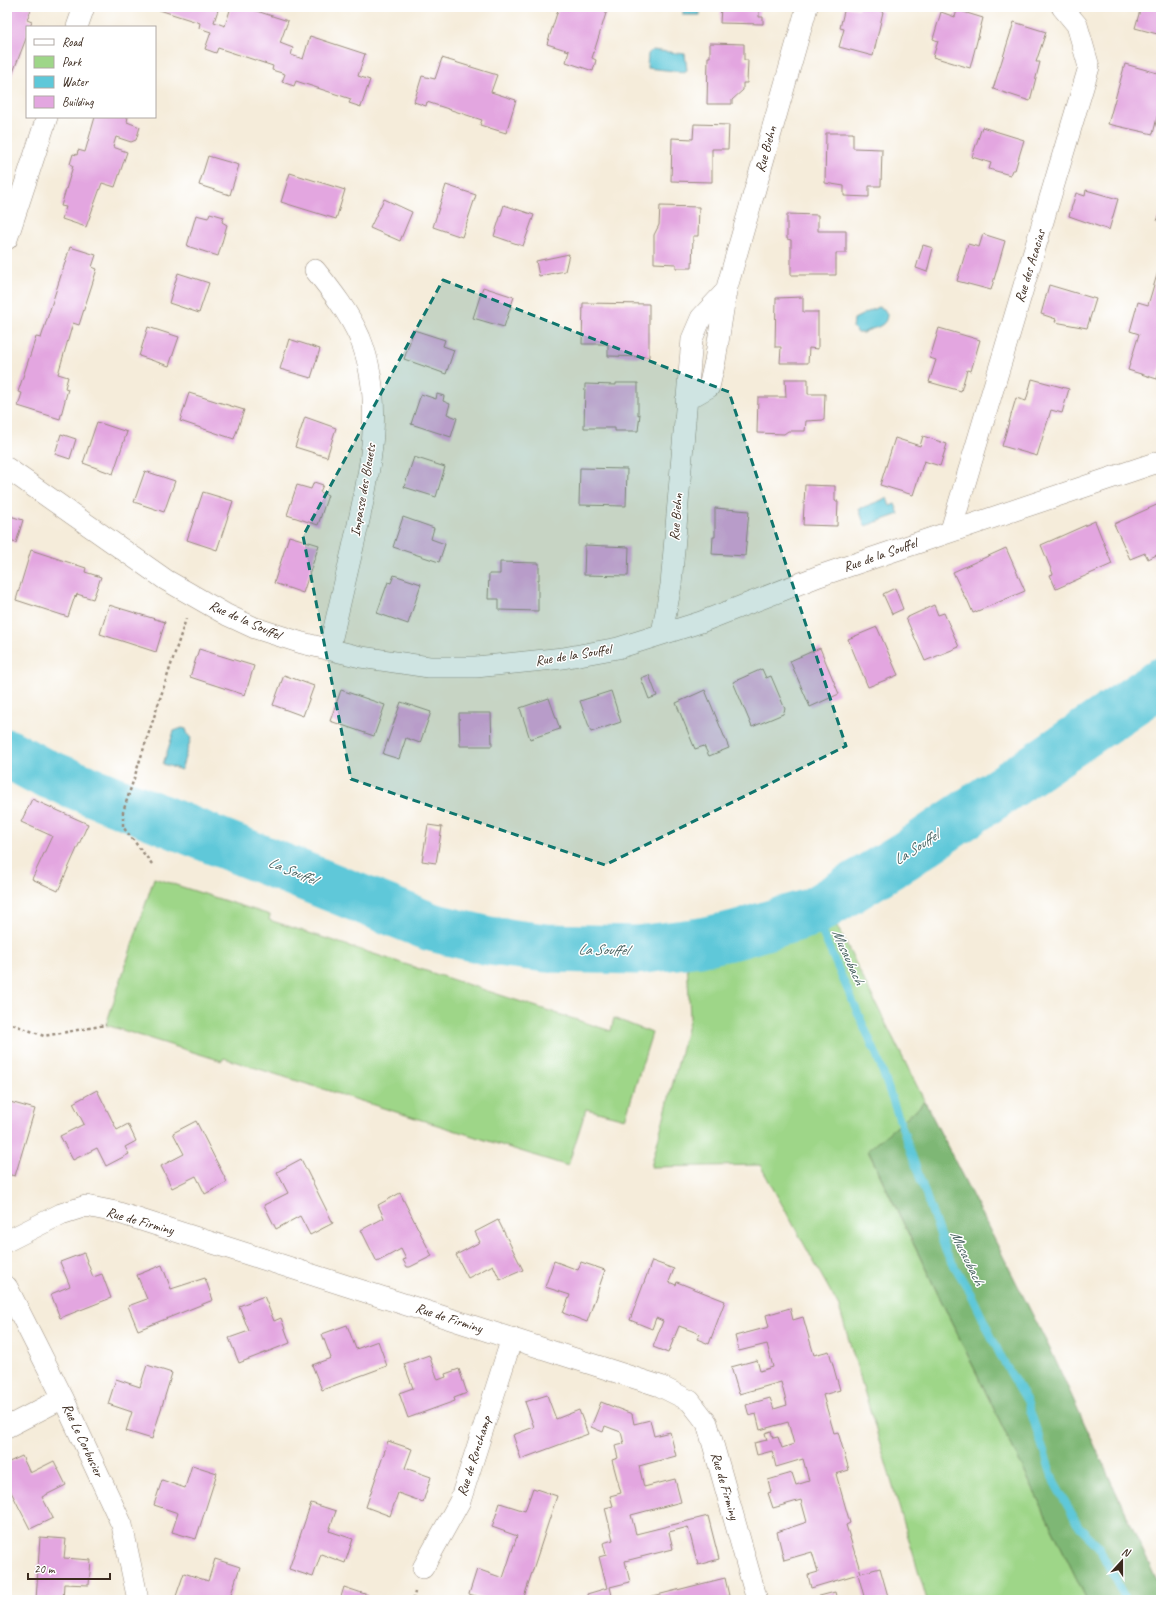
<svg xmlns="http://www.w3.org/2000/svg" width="1168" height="1607" font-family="Caveat,sans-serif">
	<rect width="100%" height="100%" fill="#fff"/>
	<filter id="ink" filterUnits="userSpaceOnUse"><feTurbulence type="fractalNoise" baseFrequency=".025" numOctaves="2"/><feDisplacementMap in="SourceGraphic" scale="8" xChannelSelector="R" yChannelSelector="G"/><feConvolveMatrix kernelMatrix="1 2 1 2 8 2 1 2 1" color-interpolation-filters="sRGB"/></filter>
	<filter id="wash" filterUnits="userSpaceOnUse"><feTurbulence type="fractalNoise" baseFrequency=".012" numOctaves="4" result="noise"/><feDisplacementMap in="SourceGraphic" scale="16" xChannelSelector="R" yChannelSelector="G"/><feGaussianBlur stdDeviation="0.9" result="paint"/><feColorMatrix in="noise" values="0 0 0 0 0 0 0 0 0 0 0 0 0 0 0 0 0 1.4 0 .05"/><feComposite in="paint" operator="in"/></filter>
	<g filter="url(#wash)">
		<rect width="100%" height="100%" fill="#f5ecda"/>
		<path fill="#9ed688" stroke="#6c8053" d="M154,878L270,915L269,920L611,1031L614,1018L652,1033L625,1119L586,1109L568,1166L224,1058L222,1061L106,1025Z
			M835,922L925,1102L868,1151L1087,1600H927L839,1307L760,1165L651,1167L690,1017L687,961Z"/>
		<path fill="#7eb774" stroke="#5c7049" d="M925,1102L1052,1353L1161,1590V1600H1087L868,1150Z"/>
		<path fill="#5ec8d9" stroke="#4c797c" d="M683,7H700V15H683Z
			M652,50L685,54L687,70L684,72L647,68L648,54Z
			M878,307L884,309L887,314C887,329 871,327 863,333H858L853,328L854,319Z
			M887,498L890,506L895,504L899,514L865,526L859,509Z
			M182,728L186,729L188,735L191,738L181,770L163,764L174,731Z"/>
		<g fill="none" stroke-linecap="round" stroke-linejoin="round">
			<path stroke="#5ec8d9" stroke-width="8" d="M813,912L877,1056L946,1252L972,1296L1002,1359L1027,1401L1054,1482L1080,1528L1098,1546L1126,1600"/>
			<path stroke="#5ec8d9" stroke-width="49" d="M7,753L38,770L431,927L489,941L546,948L637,950L701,942L735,935L813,912L906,855L1161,682"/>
		</g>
		<g id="blocks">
			<path fill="#e3a6e0" d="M7,7H32L27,20L32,22L30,27H27V36L7,88Z
				M133,7H144L143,10Z
				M150,7H219L214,22L225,26L231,7H244L288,21L280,43L293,48L291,55L303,59L310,36L365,54L358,76L370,80L361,107L349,103L351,99L296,81L294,86L282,82L285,74L272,70L273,66L218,48L216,53L205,49L211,32L199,28L200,23Z
				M559,7H608L592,58L596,60L593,71L566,62L569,51L547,44Z
				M721,7H759V17H763V24L720,23Z
				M845,7L859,9L860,7H871L883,12L873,56L839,47L844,29L840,28Z
				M1141,7H1161V35L1135,28Z
				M957,10L983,18L970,68L933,57L938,41L933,39L941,12L955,17Z
				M1014,22L1046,32L1036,62H1040L1030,101L993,89Z
				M710,43L744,44V60H748L747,83H743V90L732,100V104H707L708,57H710Z
				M442,58L497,75L491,92L516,100L506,133L480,125L482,120L427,102L426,106L414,102L422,76L435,79Z
				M1125,64L1161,74V101L1153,134L1108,124Z
				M95,117H128L127,122L140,127L136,140L131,142L116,137L113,147L127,152L115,187L102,183L86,227L62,219L66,207L61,206L73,166L70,164L73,154L77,155L78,150L85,152Z
				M694,124L729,125L728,149H712V182L671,181L672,138L693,139Z
				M982,127L1024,140L1015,170H1012L1010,175L989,169L991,163L972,157Z
				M826,133H853V148L882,149L881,186H869V197L844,196V186L825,183Z
				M208,156L239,165L230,195L199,185Z
				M290,173L345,190L336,219L281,202Z
				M446,185L476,195L462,237L433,227Z
				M1086,190L1118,199L1109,230L1069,216L1076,193L1085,196Z
				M384,199L412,212L400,241L370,228Z
				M504,205L534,215L523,246L494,236Z
				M660,206L699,207L698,236H693L692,268H676V264L654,263V235L659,225Z
				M1161,211V222L1157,221Z
				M210,213L224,217L222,222L227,225L218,256L187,246L196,215L208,218Z
				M787,214L818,215V231H846V253H836V275H791V240L787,239Z
				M983,234L1005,241L991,290L957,281L968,244L979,247Z
				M923,245L933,248L927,272L916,268Z
				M70,247L96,255L92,267L97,269L79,325L73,323L58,374L68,377L65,388L68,389L60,419L18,406L22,393L18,392L36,337L41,338Z
				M569,254L565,271L539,276L536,261Z
				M1159,268L1161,269V367L1157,379L1128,370L1139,334L1130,331L1138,302L1148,305Z
				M178,273L209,283L199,313L169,303Z
				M1049,285L1096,299L1087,328L1055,322L1056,319L1041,314Z
				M483,287L514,297L504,327L473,318Z
				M803,297V312H818V349L809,348L808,363H780L781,347H775L776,298Z
				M583,303L649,304V357L608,356V344H582Z
				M148,327L179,337L169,366L139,356Z
				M939,328L980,340L971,371L967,370L961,391L929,382L936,360L930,358Z
				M414,330L445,340L443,346L454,350L446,374L404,359Z
				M289,339L320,349L311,378L280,369Z
				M785,379H808V394H825L824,420L806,421L805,431H788L784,434L757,433L758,397H786Z
				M1032,379L1069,389L1062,413L1051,410L1037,456L1002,446L1016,398L1026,401Z
				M616,383H638V415L640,414L638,431H615V428H584L585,384L616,385Z
				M189,393L244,410L234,439L180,421Z
				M421,394L436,399L437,394L444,396L443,401L450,404L447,414L457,418L451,437L411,424Z
				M305,417L336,428L327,457L295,447Z
				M97,422L127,432L113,474L83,463Z
				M61,434L76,439L70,459L55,454Z
				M923,436L947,444L940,466L924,461L913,495L880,485L895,438L920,446Z
				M414,457L445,467L436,497L404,487Z
				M580,468L627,469L626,506L579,505Z
				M145,471L175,481L164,512L134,502Z
				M314,482L323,485L320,492L328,495L318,525L287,515L297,485L311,489Z
				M805,485L835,486V501H838L837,526L803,525Z
				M203,492L233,501L217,550L187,540Z
				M1161,503V553L1148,559L1145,553L1130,559L1114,524Z
				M715,508L749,511L745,556L712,554L713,537H715Z
				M7,515L23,520L16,543L7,540Z
				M403,517L434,528L431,539L445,544L439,562L393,547Z
				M1095,521L1112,564L1056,589L1050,575L1053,574L1041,545Z
				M289,536L319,545L303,593L274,583Z
				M585,545L629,547L628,576L584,575Z
				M1006,548L1025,591L973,613L967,599L966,600L953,572Z
				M31,550L86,568L85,572L101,577L93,599L77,594L76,597L75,596L68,617L16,600Z
				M500,562L539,563V580H538V611L499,610V599H488L489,574H500Z
				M394,575L421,584L408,624L377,613L388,582L391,583Z
				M895,588L903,609L892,614L883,594Z
				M109,605L165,622L156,652L100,634Z
				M934,605L938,615L944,613L959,647L925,661L906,618Z
				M877,627L898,675L868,687L848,639Z
				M820,648L839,694L810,707L790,661Z
				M199,649L254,666L245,695L190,677Z
				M762,669L766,678L771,676L785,709L783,714L752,727L733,682Z
				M284,675L314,686L303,716L273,705Z
				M649,675L657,696L649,699L641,678Z
				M341,690L385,705L374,736L330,721Z
				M705,690L729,748L709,756L704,746L695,749L676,703Z
				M611,691L621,722L591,732L580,701Z
				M549,698L560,729L530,739L520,708Z
				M401,702L431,712L420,743L406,738L399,759L383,754Z
				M459,713H491L492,746H460Z
				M32,799L88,824L58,891L32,879L52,836L21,822Z
				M428,825L442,827L436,863L422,861Z
				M97,1090L117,1130L128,1124L136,1141L125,1147L129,1154L106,1166L97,1148L73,1160L60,1136L84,1124L73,1103Z
				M10,1102L35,1109L15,1176L7,1174V1113Z
				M196,1121L227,1182L205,1194L196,1176L172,1188L161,1166L184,1154L173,1133Z
				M301,1159L333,1223L310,1235L300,1216L276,1229L264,1205L288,1193L277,1172Z
				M400,1193L432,1256L410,1267H407L403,1260L406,1259L401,1249L377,1262L361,1230L384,1218L378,1205Z
				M498,1220L523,1270L500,1280L493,1265L468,1278L456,1255L480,1242L475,1232Z
				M84,1253L93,1277L102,1274L111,1298L60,1318L51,1294L70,1286L60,1262Z
				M554,1261L578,1270L581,1262L605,1270L587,1322L563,1313L570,1295L545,1287Z
				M652,1261L674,1269L669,1282L676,1285L677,1282L725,1301L709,1344L697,1339L700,1334L679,1326L668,1353L653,1347L663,1321L656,1318L652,1329L630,1320Z
				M162,1265L171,1289L205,1278L213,1300L138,1330L128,1306L147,1299L137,1275Z
				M264,1296L274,1321L281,1318L290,1343L239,1363L229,1338L249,1331L239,1306Z
				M790,1308L793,1320L803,1317L814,1355L829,1351L840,1390L823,1395L834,1433L838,1432L849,1470L836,1474L850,1523L846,1525L861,1573L880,1568L889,1600H865L858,1574L811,1588L808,1575L818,1572L812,1552L784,1560L777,1532L807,1522L801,1500L773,1508L768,1493L771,1492L768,1480L792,1473L796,1485L809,1481L803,1459L776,1467L772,1451L757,1455L754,1443L767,1440L765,1433L771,1431L773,1438L778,1437L782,1448L794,1444L788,1422L760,1430L756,1414L749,1416L746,1405L770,1398L774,1409L787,1405L781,1382L739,1394L731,1367L757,1360L760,1371L773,1367L767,1344L739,1351L735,1336L769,1327L766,1315Z
				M347,1325L356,1349L378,1341L387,1366L322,1390L312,1365L331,1358L322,1334Z
				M429,1355L438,1380L446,1377L445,1374L459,1369L467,1393L454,1398L455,1401L408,1418L399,1393L413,1388L404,1364Z
				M147,1365L172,1373L152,1439L126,1431L132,1412L108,1404L116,1379L140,1387Z
				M547,1395L556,1419L579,1410L588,1434L521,1459L513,1435L534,1427L525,1402Z
				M601,1402L632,1414L634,1424L650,1420L654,1436L670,1432L676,1456L639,1466L644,1487L675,1479L681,1502L631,1515L636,1534L708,1516L719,1559L698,1565L688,1527L669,1532L673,1549L625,1561L630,1582L610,1587L613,1600H588L587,1594L607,1588L599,1557L606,1555L603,1543L613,1540L605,1508L613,1506L610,1496L621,1493L612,1460L618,1458L615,1446L624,1444L621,1432L605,1426L603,1432L591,1427Z
				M388,1441L412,1449L405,1468L431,1477L423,1502L398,1493L390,1516L366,1507Z
				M22,1456L30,1473L54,1461L66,1485L42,1497L53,1518L30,1529L7,1484V1463Z
				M192,1465L217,1473L196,1539L172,1532L178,1513L154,1505L162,1480L185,1488Z
				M533,1488L557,1496L523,1600H489L469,1594L477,1569L503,1578L517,1536L492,1527L500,1503L525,1511Z
				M311,1503L336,1511L329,1531L353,1539L345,1563L321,1554L313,1577L289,1569Z
				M40,1537L66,1539L64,1558L91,1560L89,1585L64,1584L63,1600H36Z
				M215,1559L240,1567L229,1600L175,1599L184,1573L208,1581Z
				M725,1578L730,1600H641V1599Z
				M344,1587L368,1595L367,1600H340Z
				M835,1592L837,1600H812V1598Z
				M905,1597V1600H895Z"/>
		</g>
	</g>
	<g filter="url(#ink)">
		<use href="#blocks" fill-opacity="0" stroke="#988b7c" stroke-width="1"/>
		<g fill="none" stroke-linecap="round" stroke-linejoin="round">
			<g stroke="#988b7c" stroke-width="22">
				<path id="street" d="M77,27L84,7
					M7,239L47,117
					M315,270C332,291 349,313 360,338C387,405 368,480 353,547C345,581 337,616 329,650
					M686,400L709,387L715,361L726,291L807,7
					M7,468L166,580L227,615L255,628L302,643L361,657L429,667H476L563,658L618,648L701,622L819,576L1161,461
					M951,530L1089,67L1077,25L1062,7
					M662,633L671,585L692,339L701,318L726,291
					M7,1241L61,1214L86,1206L116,1212L660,1386L690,1401L707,1423L757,1600
					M7,1287L63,1398L122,1525L138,1600
					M7,1427L63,1398
					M423,1568L460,1501L512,1338"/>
			</g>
			<path stroke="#988b7c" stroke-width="2.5" stroke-dasharray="3 3" stroke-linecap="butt" d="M152,864L123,827V812L186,619
				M7,1022L44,1036L106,1025
				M413,1600L415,1592"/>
			<use href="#street" stroke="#fff" stroke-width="21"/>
		</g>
	</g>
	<path fill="#0f766e" fill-opacity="0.2" stroke="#0f766e" stroke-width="3" stroke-dasharray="8 5" stroke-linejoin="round" d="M443,280L729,392L846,746L605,865L351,779L303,536Z"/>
	<g text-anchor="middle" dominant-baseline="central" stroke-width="3" stroke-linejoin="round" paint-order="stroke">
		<g font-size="14" fill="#3b2a1e" stroke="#fff">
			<text transform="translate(766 149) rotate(-74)">Rue Biehn</text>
			<text transform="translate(1030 266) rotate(-73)">Rue des Acacias</text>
			<text transform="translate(363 490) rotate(-80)">Impasse des Bleuets</text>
			<text transform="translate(676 517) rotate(-85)">Rue Biehn</text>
			<text transform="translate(880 555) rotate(-19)">Rue de la Souffel</text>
			<text transform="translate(245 620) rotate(24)">Rue de la Souffel</text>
			<text transform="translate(573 655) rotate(-9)">Rue de la Souffel</text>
			<text transform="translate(140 1221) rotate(16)">Rue de Firminy</text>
			<text transform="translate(449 1318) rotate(18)">Rue de Firminy</text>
			<text transform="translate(83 1440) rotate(65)">Rue Le Corbusier</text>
			<text transform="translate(474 1456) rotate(-72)">Rue de Ronchamp</text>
			<text transform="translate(725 1486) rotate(74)">Rue de Firminy</text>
		</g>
		<g font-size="15" font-style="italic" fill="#47615f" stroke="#fff">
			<text transform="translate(916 848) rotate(-33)">La Souffel</text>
			<text transform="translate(292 871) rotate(22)">La Souffel</text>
			<text transform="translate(603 950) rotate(1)">La Souffel</text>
			<text transform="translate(848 957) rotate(66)">Musaubach</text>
			<text transform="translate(967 1258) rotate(64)">Musaubach</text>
		</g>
	</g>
	<rect width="1168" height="1607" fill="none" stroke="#fff" stroke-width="24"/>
	<rect x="26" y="26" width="130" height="92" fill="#ffffff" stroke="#b1aaa5"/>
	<rect x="34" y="39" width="20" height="6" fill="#ffffff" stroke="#b1aaa5"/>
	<text x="62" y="46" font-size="12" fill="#3b2a1e">Road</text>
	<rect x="34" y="56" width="20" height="12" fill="#9ed688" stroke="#b1aaa5"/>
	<text x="62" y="66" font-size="12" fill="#3b2a1e">Park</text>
	<rect x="34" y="76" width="20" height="12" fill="#5ec8d9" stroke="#b1aaa5"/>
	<text x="62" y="86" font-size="12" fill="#3b2a1e">Water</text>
	<rect x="34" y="96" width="20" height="12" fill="#e3a6e0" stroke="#b1aaa5"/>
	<text x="62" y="106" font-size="12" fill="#3b2a1e">Building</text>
	<g transform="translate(1122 1561) rotate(21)" stroke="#ffffff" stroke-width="3" paint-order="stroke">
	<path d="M0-3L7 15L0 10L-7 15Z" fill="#3b2a1e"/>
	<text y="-6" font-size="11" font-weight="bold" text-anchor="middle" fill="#3b2a1e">N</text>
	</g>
	<path d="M28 1573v6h82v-6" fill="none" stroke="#3b2a1e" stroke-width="2"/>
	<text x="34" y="1573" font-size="12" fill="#3b2a1e" stroke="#ffffff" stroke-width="3" paint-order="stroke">20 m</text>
</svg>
